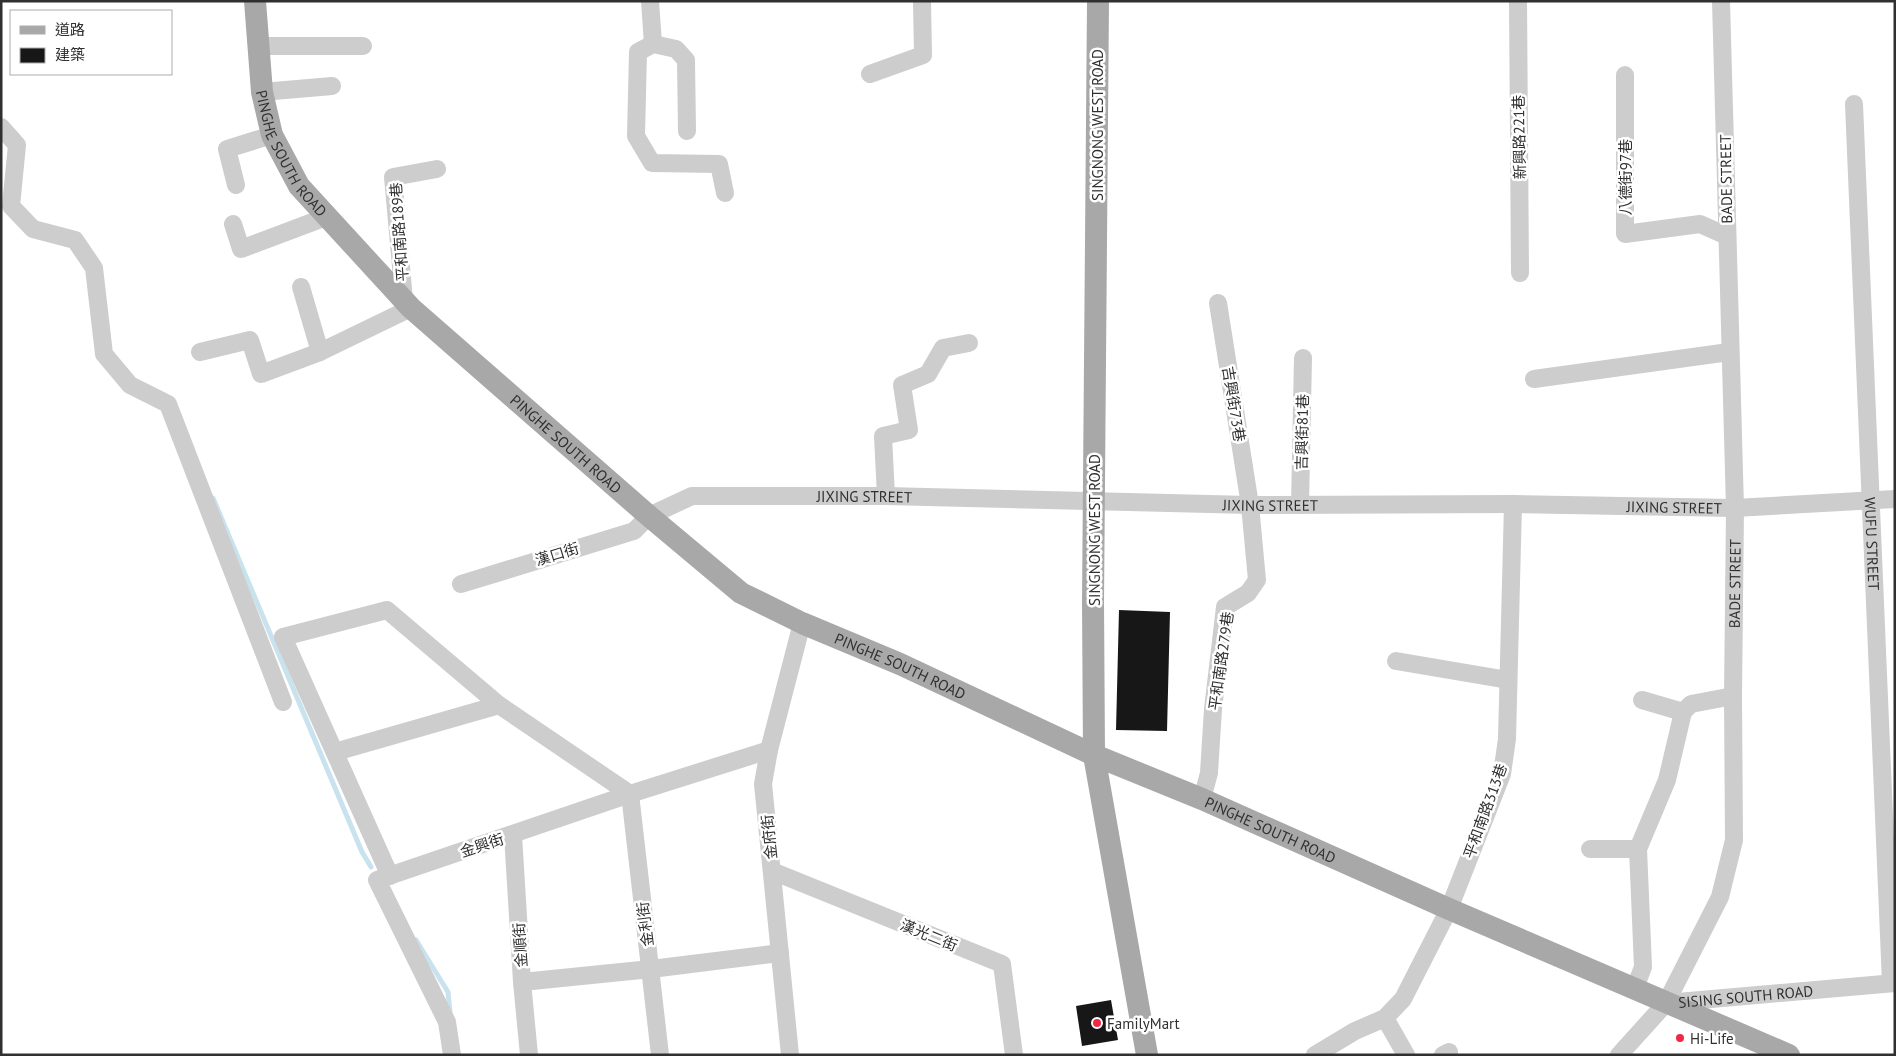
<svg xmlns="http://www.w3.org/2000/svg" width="1896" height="1056" font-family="'PT Sans','Noto Sans TC',sans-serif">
	<rect width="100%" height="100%" fill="#fff"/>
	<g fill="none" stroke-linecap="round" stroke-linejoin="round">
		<path stroke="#c8e2ee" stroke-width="5" d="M213,498L362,852L371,867
			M416,940L448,992L450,1012"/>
	</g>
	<path fill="#171717" d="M1119,610L1170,612L1167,731L1116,730Z
		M1111,1000L1118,1040L1082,1046L1076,1006Z"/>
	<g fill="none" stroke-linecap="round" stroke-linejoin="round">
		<g stroke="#cdcdcd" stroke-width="18">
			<path d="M650,1L653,44"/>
			<path d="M1518,1L1520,273"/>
			<path d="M259,46H363"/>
			<path d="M870,74L923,55L922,1"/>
			<path d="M1625,75V234L1700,224L1727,236"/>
			<path d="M262,92L332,86"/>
			<path id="s1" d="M1854,104L1891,983"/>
			<path d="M1,127L17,145L11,206L33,229L75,240L94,268L104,354L130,385L168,404L283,702"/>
			<path d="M687,131L686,60L676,49L653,44L638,52L636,136L652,163L719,164L725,193"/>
			<path d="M236,185L227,149L272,135"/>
			<path d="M233,224L241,249L326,217"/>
			<path d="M301,287L320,352"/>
			<path d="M404,300L393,177L437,169"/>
			<path d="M200,352L250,340L261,374L320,352L411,308"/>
			<path d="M1534,379L1729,352"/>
			<path d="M886,496L883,436L909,430L902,385L928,374L943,348L969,343"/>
			<path d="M1300,505L1303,358"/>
			<path id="s2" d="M461,584L634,531L649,516L692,496H886L1250,505L1513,504L1735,508L1895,499"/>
			<path d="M1396,661L1508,680"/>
			<path d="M1642,700L1683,712"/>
			<path d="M335,752L499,705"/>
			<path d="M1202,799L1209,773L1213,709L1225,607L1248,593L1257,580L1250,505L1218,303"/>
			<path d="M513,835L522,982L529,1055"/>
			<path d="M1590,849H1638L1667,780L1683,712L1691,704L1733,696"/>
			<path d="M772,871L1002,964L1014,1055"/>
			<path d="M390,876L283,637L387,610L499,705L630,794L660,1055"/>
			<path d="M522,982L651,969L780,953"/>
			<path d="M1635,988L1643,967L1638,849"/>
			<path id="s3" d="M1666,1003L1720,897L1734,840L1733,696L1735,508L1721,1"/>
			<path d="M1385,1018L1406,1055"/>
			<path d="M452,1055L447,1022L377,880L630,794L769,750"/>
			<path d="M790,1055L763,784L769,750L802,623"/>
			<path d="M1315,1055L1355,1031L1385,1018L1403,999L1449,909L1502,774L1507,739L1513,504"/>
			<path d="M1443,1055L1449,1052"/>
			<path id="s4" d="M1619,1055L1666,1003L1895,983"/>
		</g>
		<g stroke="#a8a8a8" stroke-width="22">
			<path id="s5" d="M255,1L262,92L272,135L299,186L411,308L649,516L741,593L802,623L900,664L1094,755L1202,799L1449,909L1789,1055"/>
			<path d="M1098,1L1093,602L1094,755L1147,1055"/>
		</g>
	</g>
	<g fill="#f02843" stroke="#fff" stroke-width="2">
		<circle cx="1097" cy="1023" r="5"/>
		<circle cx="1680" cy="1038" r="5"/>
	</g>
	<g text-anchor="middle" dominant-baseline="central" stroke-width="5" stroke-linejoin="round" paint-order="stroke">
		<g font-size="15" fill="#303030" stroke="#fff">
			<text transform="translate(1097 125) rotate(-90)">SINGNONG WEST ROAD</text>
			<text transform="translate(1519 137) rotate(-91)">新興路221巷</text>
			<text stroke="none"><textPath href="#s5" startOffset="160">PINGHE SOUTH ROAD</textPath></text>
			<text transform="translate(1625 177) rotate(-90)">八德街97巷</text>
			<text transform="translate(1726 179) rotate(-91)">BADE STREET</text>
			<text transform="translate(399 232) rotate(-94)">平和南路189巷</text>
			<text transform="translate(1234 404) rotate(81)">吉興街73巷</text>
			<text transform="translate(1302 432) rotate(-89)">吉興街81巷</text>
			<text stroke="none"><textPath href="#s5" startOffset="565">PINGHE SOUTH ROAD</textPath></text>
			<text stroke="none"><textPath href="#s2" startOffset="422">JIXING STREET</textPath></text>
			<text stroke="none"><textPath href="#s2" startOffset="828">JIXING STREET</textPath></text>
			<text stroke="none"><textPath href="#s2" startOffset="1232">JIXING STREET</textPath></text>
			<text transform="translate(1094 530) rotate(-90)">SINGNONG WEST ROAD</text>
			<text stroke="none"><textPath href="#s1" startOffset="440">WUFU STREET</textPath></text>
			<text transform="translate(557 554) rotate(-17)">漢口街</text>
			<text stroke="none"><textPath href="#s3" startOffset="434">BADE STREET</textPath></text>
			<text transform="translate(1221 661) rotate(-82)">平和南路279巷</text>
			<text stroke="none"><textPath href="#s5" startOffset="970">PINGHE SOUTH ROAD</textPath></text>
			<text transform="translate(1485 811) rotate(-70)">平和南路313巷</text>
			<text stroke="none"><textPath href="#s5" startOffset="1375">PINGHE SOUTH ROAD</textPath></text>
			<text transform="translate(769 837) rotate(-96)">金府街</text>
			<text transform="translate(482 845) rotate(-18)">金興街</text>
			<text transform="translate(645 924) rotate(-97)">金利街</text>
			<text transform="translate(929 935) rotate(22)">漢光二街</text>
			<text transform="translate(520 945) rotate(-94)">金順街</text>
			<text stroke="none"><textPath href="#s4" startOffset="150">SISING SOUTH ROAD</textPath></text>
		</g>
		<g font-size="15" fill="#303030" stroke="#fff" text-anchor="start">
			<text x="1107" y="1023">FamilyMart</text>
			<text x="1690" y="1038">Hi-Life</text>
		</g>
	</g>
	<rect width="1896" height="1056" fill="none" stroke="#303030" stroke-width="5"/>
	<rect x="10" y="10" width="162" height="65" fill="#ffffff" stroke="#acacac"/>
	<rect x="20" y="26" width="25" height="8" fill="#a8a8a8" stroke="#acacac"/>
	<text x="55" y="35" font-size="15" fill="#303030">道路</text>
	<rect x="20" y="48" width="25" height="15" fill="#171717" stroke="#acacac"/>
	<text x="55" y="60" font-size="15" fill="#303030">建築</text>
</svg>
